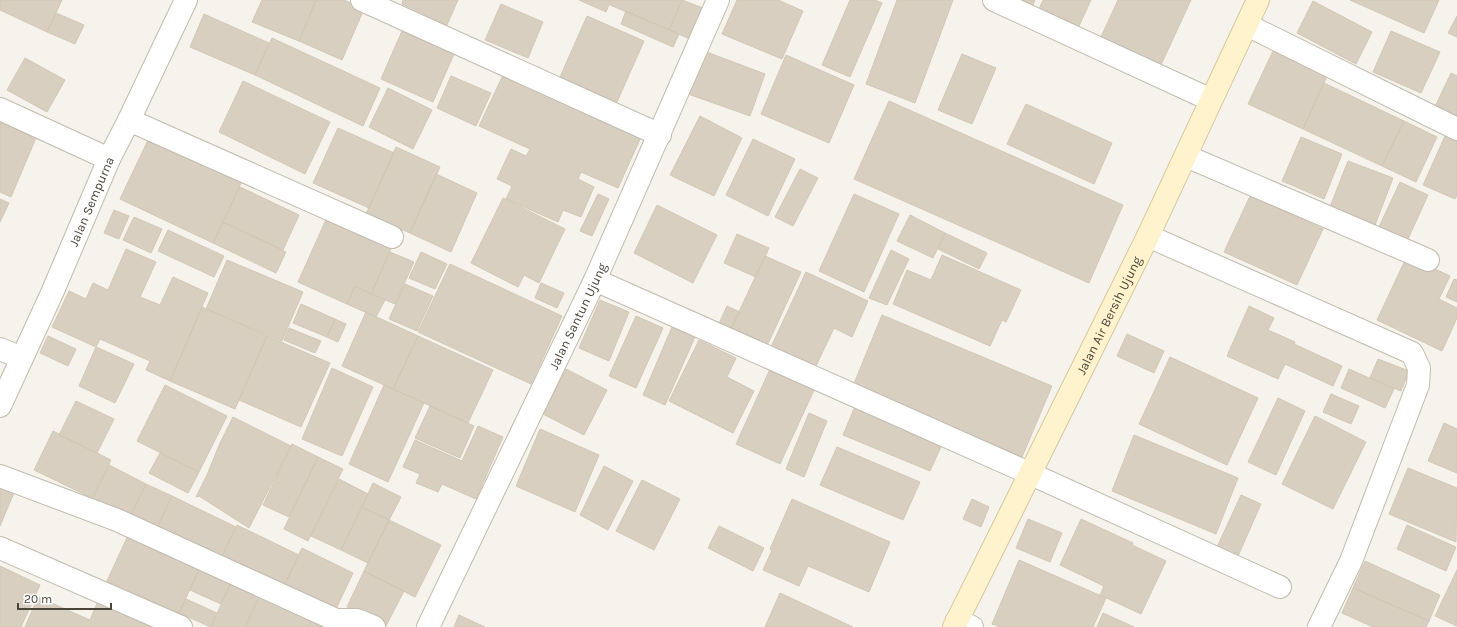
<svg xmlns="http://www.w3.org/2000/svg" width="1457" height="627" font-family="Karla,sans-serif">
	<rect width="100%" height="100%" fill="#f6f3ec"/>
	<path fill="#d8cfc1" stroke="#d3c7b4" d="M0,0H62L47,32L0,10Z
		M262,0H316L299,41L252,22Z
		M316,0H344L364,9L342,60L299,41Z
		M403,0H458L447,25L402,4Z
		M579,0H611L606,12Z
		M612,0H682L669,30L610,5Z
		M682,0L703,8L690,39L669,30Z
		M737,0H778L803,11L782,59L722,34Z
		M850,0H875L882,3L850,77L822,65Z
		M897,0H953L915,103L866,84Z
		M1021,0H1035L1033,5Z
		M1043,0H1091L1079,26L1039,9Z
		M1118,0H1191L1160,67L1100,39Z
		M1350,0H1439L1424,33Z
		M1313,1L1372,32L1356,64L1297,33Z
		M501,4L543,22L528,58L485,40Z
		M626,11L679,34L673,47L621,24Z
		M56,13L84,25L75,44L47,32Z
		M204,14L269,43L255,75L190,47Z
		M587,16L644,41L617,102L560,77Z
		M1457,16V37L1448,33Z
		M402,31L454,54L433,102L381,79Z
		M1391,31L1440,52L1421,93L1373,72Z
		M272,38L380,88L363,126L255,75Z
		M704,51L765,74L750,116L688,94Z
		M1273,51L1327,76L1303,129L1248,104Z
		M962,54L996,68L972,124L938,110Z
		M786,55L854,85L829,143L761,114Z
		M25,58L65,80L47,112L7,90Z
		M1451,73L1457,76V124L1432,113Z
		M503,75L641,137L618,188L581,172L578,179L594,187L581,217L563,210L558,222L506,199L512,186L497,179L511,149L526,156L530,149L479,126Z
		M451,76L491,93L476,126L437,108Z
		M243,81L330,122L305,174L219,132Z
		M1324,83L1404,121L1382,166L1303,129Z
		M388,88L432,110L413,149L369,127Z
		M889,101L1123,205L1089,283L854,179Z
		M1026,104L1112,143L1094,184L1007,144Z
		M0,115L38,133L11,197L0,192Z
		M700,116L742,138L714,196L670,175Z
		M1404,121L1437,137L1416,182L1382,166Z
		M338,128L394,153L369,208L313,183Z
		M1446,134L1457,139V195L1455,199L1423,185Z
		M150,136L243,179L213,243L120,199Z
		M1301,137L1342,154L1324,199L1282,181Z
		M753,139L795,159L768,216L726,195Z
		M396,147L440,167L410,233L366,214Z
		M1348,161L1393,178L1375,225L1330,207Z
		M800,169L818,178L793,226L775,217Z
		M436,174L477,193L451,252L410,233Z
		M1400,182L1428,195L1408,239L1379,227Z
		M240,187L299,215L283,250L223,222Z
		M598,194L609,199L592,236L580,231Z
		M854,194L899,214L864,292L819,271Z
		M1250,196L1323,229L1297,285L1224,252Z
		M503,198L565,229L539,283L524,275L518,287L471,263Z
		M0,199L9,203L0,222Z
		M657,205L717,235L693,283L634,253Z
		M114,210L129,216L119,239L104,233Z
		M329,213L394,242L371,294L355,286L347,304L298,282Z
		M910,215L945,233L933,258L897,241Z
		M134,217L162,229L151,253L123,240Z
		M223,222L286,252L276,273L213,243Z
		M168,230L224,256L214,277L158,251Z
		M945,233L987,253L979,269L938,249Z
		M737,234L769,248L756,277L724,263Z
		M126,249L156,262L140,297L160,305L173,277L208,293L170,381L146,370L150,361L100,339L96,347L52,327L69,291L86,299L93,283L108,290Z
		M891,250L909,259L887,305L869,298Z
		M390,252L414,262L395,304L371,294Z
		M421,252L447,264L435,289L409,278Z
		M942,255L1021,290L1006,322L1002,320L990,346L893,304L907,270L931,280Z
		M765,256L801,272L766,348L730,331Z
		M1407,256L1450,276L1439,299L1457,308V318L1442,351L1377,320Z
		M227,260L303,292L282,341L206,309Z
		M450,264L562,316L531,384L418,332Z
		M806,272L868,301L852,337L834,328L814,370L770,349Z
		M1454,279L1457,280V302L1446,297Z
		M541,283L564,293L557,308L535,298Z
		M405,284L433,296L417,331L389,319Z
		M355,286L385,300L376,317L347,304Z
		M600,300L629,312L609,361L579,348Z
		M301,304L335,319L327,337L293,323Z
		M727,306L740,312L730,331L718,326Z
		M1249,306L1274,318L1268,330L1295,342L1294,344L1342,366L1333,386L1285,364L1278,379L1227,356Z
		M202,307L267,336L235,409L170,381Z
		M366,312L418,336L393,389L342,366Z
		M882,315L1052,386L1022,457L853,386Z
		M636,316L663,328L636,388L609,376Z
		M335,319L346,324L338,342L327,337Z
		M672,327L695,337L665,405L643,395Z
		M289,328L321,341L315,353L284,340Z
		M1127,334L1164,351L1154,373L1117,356Z
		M48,336L76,349L68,366L40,353Z
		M267,336L330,363L301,427L239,400Z
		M418,336L493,370L468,423L393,389Z
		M699,340L736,358L727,377L754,391L733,433L669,401Z
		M96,347L134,364L115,403L79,386Z
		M1170,357L1258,398L1227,465L1139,424Z
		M1378,359L1409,371L1401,391L1370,378Z
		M771,367L815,388L780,464L736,444Z
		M332,368L373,387L342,456L302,439Z
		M566,369L607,390L584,435L543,414Z
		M1349,369L1394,389L1385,408L1341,388Z
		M165,385L227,416L199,472L137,441Z
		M384,385L424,403L388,482L349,464Z
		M1331,394L1359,406L1351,424L1323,412Z
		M1278,398L1305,411L1276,475L1248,462Z
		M76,401L114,419L97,453L59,435Z
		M856,404L944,440L930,471L843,435Z
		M430,406L474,426L460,458L415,438Z
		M809,413L827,421L804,477L786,469Z
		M1315,416L1366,442L1333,509L1282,484Z
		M233,417L291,446L249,528L199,496L196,497L207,475L220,443Z
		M1444,423L1457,429V473L1428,461Z
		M478,426L503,437L476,499L442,484L438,492L416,483L420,474L403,467L415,440L462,461Z
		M540,429L599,455L575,512L516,486Z
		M53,431L111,460L92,498L34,470Z
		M1134,435L1238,478L1216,534L1112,491Z
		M292,444L318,457L289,517L263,505Z
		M837,447L920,482L903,520L820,485Z
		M160,453L199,472L188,493L149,473Z
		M318,457L343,469L308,541L284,529Z
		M109,465L146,484L127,523L90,504Z
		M604,466L633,481L608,530L580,515Z
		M1408,468L1457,488L1456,542L1389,514Z
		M339,479L368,494L341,550L311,536Z
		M642,480L680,499L654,550L616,531Z
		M0,481L16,488L0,526Z
		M373,483L401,497L389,520L362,507Z
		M146,484L172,496L156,530L130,517Z
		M1241,495L1261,504L1238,556L1217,547Z
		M172,496L236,527L220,560L156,530Z
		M792,499L890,542L869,592L808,566L799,586L763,570L772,550L770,549Z
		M972,499L989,507L981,527L963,519Z
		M362,507L389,520L368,563L341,550Z
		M1028,519L1062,533L1050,562L1016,548Z
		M1081,519L1133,543L1132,545L1166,561L1141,614L1100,595L1104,586L1060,565Z
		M389,520L441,545L415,597L364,571Z
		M237,525L299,555L282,590L220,560Z
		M1407,525L1456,547L1446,571L1397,549Z
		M719,526L764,548L753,571L708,548Z
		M130,531L202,563L179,613L107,581Z
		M302,548L353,573L333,615L282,590Z
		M1019,560L1106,598L1093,627H1000L992,624Z
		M1365,561L1440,595L1429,621L1353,588Z
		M202,563L233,578L221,604L190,590Z
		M0,566L40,585L21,627H0Z
		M1457,570V626L1435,616Z
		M364,571L404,591L386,626L347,607Z
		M233,578L262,590L245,627H211Z
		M1353,588L1429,621L1426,627H1373L1342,613Z
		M780,593L853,627H765Z
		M260,594L313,618L308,627H246Z
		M38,597L90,620L98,601L153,626V627H25Z
		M186,599L217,613L211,627L179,613Z
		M1103,613L1134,627H1097Z
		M459,615L485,627H454Z
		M313,618L333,627H308Z"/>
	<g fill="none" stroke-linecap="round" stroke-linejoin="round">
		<g stroke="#c2bbae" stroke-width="24">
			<g id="street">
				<path d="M362,0L660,135"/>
				<path d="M994,0L1211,100"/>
				<path d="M1247,25L1457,129"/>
				<path d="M0,109L109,159"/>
				<path d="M129,120L392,237"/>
				<path d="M1186,156L1428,260"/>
				<path d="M1148,236L1412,353L1419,368L1418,385L1351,561L1319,627"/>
				<path d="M595,280L1031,474L1280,587"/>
				<path d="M0,349L22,358"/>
				<path id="s1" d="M0,406L52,293L109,159L129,120L186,0"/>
				<path d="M0,476L117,520L336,620H357L374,627"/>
				<path d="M0,548L181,627"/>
				<path d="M957,620L972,627"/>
				<path id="s2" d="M428,627L595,280L718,0"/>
			</g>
		</g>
		<g stroke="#d6c79b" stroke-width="24">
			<g id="secondary">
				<path id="s3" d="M954,627L1148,236L1258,0"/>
			</g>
		</g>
		<use href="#street" stroke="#fff" stroke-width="22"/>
		<use href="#secondary" stroke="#fff3cd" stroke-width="22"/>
	</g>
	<g text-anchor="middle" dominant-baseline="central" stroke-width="3" stroke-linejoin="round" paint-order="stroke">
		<g font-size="13" fill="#4b4439" stroke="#fff">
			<text stroke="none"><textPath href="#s1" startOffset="224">Jalan Sempurna</textPath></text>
			<text stroke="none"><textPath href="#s3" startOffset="348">Jalan Air Bersih Ujung</textPath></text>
			<text stroke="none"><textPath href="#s2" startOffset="345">Jalan Santun Ujung</textPath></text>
		</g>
	</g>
	<path d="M18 603v6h93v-6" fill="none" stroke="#4b4439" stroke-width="2"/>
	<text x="24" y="603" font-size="12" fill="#4b4439" stroke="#ffffff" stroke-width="3" paint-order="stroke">20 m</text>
</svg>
